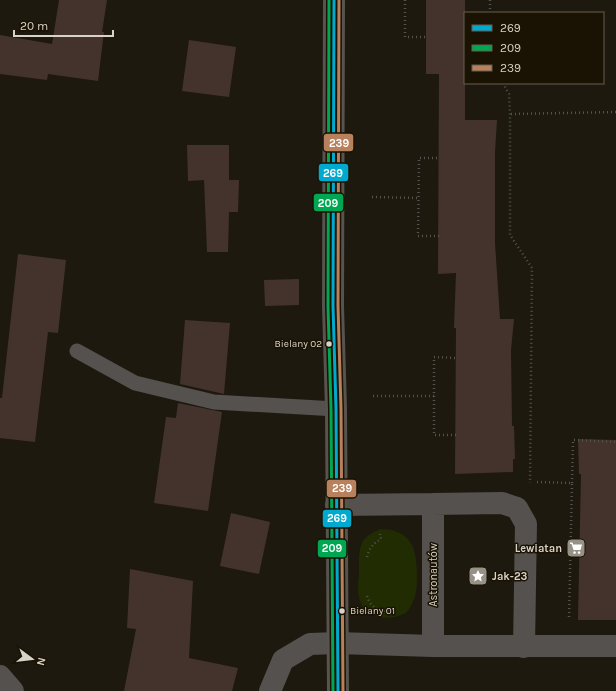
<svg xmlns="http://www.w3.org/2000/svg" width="616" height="691" font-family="Karla,sans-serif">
	<rect width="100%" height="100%" fill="#1d190f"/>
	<path fill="#212c02" d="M380,529C411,529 417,548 417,575C417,590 416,601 406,613C389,622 363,619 359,597C357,589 359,580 359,572C359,562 358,550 363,541C367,535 374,532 380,529Z"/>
	<path fill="#44332d" d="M59,0H107L102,32H104L98,81L48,74L47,80L0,74V35L52,44Z
		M426,0H465V120H497L495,152V243L500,319H514L511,350L512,426H514L515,459H513V472L455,474L456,328H454L456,273L438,274L439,74H426Z
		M189,40L236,47L229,97L182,91Z
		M187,145H229V180H239L238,212H229L228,252H207L204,180L188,181Z
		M18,254L66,260L58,333L48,332L35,442L0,438V398H2Z
		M299,279V305L265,306L264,280Z
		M185,320L230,323L224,394L180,384Z
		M178,403L222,412L208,511L154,503L166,417L176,418Z
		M578,439L616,440V620H578L581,474H579Z
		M231,513L270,522L259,574L220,566Z
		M130,569L193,581L189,658L238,668L232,691H124L136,629L127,628Z"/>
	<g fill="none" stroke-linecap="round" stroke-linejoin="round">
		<path stroke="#55534f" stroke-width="2.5" stroke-dasharray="1 3" stroke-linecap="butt" d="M405,0V37H426
			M490,13V0
			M503,83L509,94L510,114V235L532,268L530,483
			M511,114L616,112
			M372,197L418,198
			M439,236H418L419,158H440
			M373,396H434
			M456,435H434V357L456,358
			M537,482L572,483L569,618
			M572,483L573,440L616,442
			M367,557C369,548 373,544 381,539L380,534
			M367,596C371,608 378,611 390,611V616"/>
		<path stroke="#54514e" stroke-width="15" d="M77,351L135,383L214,402L336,409"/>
		<path stroke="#54514e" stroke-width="22" d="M433,504L502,503L517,508L526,524L524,647
			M336,505L433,504V646
			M0,676L13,691
			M270,691L283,660L310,644L337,643L433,646H616"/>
		<path stroke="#57534f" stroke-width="22" d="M334,0L333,306L336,409L338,691"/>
		<g stroke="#1a1202" stroke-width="6">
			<path id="bus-1" d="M334,0L333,306L336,409L338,691"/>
		</g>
		<g stroke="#1a1202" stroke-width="6">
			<path id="bus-2" d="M329,0L328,306L331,409L333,691"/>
		</g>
		<g stroke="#1a1202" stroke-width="6">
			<path id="bus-3" d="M339,0L338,306L341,409L343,691"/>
		</g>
		<use href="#bus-1" stroke="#00a9ce" stroke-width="3"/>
		<use href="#bus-2" stroke="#00a651" stroke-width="3"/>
		<use href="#bus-3" stroke="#b6815c" stroke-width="3"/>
	</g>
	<defs>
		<g id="supermarket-square" transform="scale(1)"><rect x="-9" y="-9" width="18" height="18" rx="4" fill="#979287" stroke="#1a1202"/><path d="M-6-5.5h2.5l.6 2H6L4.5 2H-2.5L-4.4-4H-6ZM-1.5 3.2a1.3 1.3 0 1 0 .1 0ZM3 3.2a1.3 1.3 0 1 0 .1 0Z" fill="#fff"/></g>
		<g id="sight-square" transform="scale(1)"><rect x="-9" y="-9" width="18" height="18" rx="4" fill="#979287" stroke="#1a1202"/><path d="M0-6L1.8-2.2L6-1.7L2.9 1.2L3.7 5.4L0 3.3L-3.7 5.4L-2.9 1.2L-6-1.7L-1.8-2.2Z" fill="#fff"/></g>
	</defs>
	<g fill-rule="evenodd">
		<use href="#supermarket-square" x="576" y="548"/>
		<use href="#sight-square" x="478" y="576"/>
	</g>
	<g fill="#d8d3c8" stroke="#1a1202" stroke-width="1.5">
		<circle cx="329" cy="344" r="3.5"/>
		<circle cx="342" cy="611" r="3.5"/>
	</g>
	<g text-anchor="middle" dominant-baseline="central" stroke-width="3" stroke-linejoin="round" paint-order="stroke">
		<g font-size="10" fill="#d8d3c8" stroke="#1a1202" text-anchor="end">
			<text x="322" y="344">Bielany 02</text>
			<text x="350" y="611" text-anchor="start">Bielany 01</text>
		</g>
		<g font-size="11" font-weight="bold" fill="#d8d3c8" stroke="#1a1202" text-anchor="end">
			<text x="562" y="548">Lewiatan</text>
			<text x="492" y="576" text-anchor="start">Jak-23</text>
		</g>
		<g font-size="11" fill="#d8d3c8" stroke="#1a1202">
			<text transform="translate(433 575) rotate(-90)">Astronautów</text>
		</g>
	</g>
	<g stroke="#1a1202" stroke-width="1.5">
		<rect x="323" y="133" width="31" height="19" rx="4" fill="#b6815c"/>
		<rect x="318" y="163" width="31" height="19" rx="4" fill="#00a9ce"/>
		<rect x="313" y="193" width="31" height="19" rx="4" fill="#00a651"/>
		<rect x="326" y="479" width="31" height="19" rx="4" fill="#b6815c"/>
		<rect x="322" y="509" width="30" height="19" rx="4" fill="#00a9ce"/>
		<rect x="317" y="539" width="30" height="19" rx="4" fill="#00a651"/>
	</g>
	<g font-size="11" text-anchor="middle" font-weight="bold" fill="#fff">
		<text x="339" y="147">239</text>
		<text x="333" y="177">269</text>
		<text x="328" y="207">209</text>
		<text x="342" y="492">239</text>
		<text x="337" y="522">269</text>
		<text x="332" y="552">209</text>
	</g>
	<rect x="464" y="12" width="140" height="72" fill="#1a1202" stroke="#665f51"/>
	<rect x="472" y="25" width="20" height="6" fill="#00a9ce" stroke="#665f51"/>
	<text x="500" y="32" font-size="12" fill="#d8d3c8">269</text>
	<rect x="472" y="45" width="20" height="6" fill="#00a651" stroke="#665f51"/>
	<text x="500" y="52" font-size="12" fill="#d8d3c8">209</text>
	<rect x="472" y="65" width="20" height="6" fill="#b6815c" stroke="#665f51"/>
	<text x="500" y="72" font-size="12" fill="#d8d3c8">239</text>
	<g transform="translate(32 659) rotate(105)" stroke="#1a1202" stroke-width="3" paint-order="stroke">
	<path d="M0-3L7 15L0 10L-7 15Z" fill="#d8d3c8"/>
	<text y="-6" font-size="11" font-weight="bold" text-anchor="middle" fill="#d8d3c8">N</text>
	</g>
	<path d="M14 30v6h99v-6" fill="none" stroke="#d8d3c8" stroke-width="2"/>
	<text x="20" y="30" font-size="12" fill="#d8d3c8" stroke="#1a1202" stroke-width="3" paint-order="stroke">20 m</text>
</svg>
